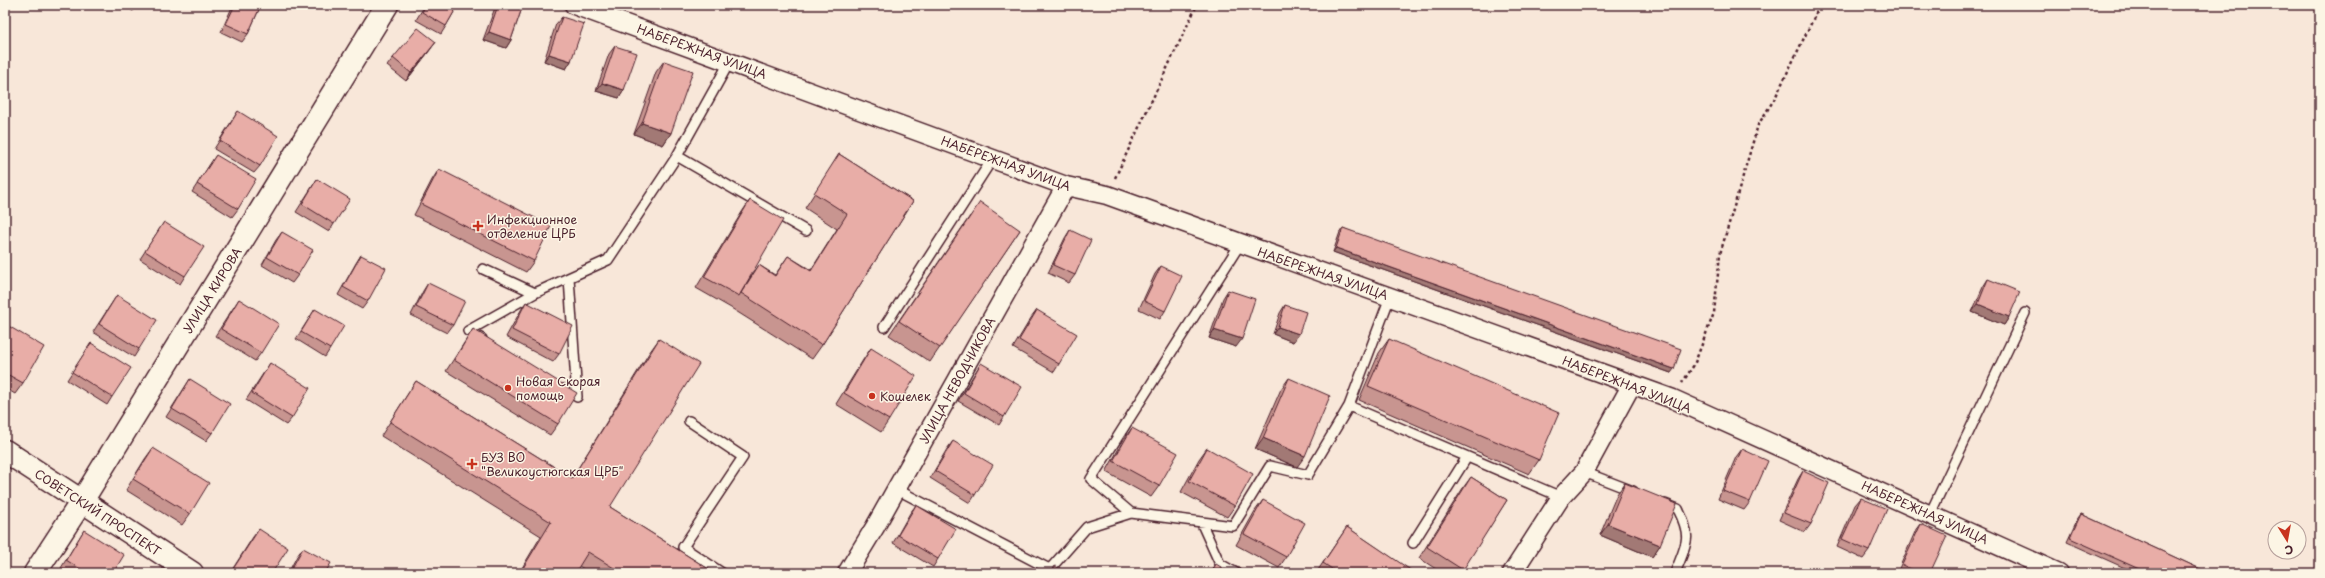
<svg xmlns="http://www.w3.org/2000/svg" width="2325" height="578" font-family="'Playpen Sans',sans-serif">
	<rect width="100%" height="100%" fill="#f8e7d9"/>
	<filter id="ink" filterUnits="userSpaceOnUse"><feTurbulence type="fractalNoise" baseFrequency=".025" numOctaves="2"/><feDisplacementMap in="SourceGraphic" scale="8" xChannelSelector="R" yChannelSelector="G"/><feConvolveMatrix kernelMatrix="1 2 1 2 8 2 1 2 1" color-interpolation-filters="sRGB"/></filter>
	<g filter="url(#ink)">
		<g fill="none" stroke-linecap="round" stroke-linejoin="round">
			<g stroke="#4a1f2b" stroke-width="12">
				<path id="lane" d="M677,156L806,231
					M483,269L535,293L608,260L677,156L730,61
					M1390,297L1349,406L1561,497
					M884,327L993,158
					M482,339L468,331L535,293
					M564,389L577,397L569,278
					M689,421L743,457L683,547L722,573
					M1584,472L1633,491
					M896,489L1057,573
					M1665,504L1678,509C1693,539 1686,544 1675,573
					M1131,513L1091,479L1240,244
					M1930,514L2025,313
					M1201,522L1220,564L1236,573
					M1413,543L1467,457
					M1050,569L1087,527L1131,513L1233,526L1270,466L1308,475L1349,406"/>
			</g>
			<g stroke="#4a1f2b" stroke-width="21">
				<path id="street" d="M574,5L1066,186L1107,195L1673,399L2059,573
					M847,573L875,527L1066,186
					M1512,573L1561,497L1584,472L1632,384"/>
			</g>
			<g stroke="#4a1f2b" stroke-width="25">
				<path id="secondary" d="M5,451L192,573
					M35,573L82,501L387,5"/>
			</g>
			<path stroke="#4a1f2b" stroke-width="2.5" stroke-dasharray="3 3" stroke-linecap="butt" d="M1115,178L1197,5
				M1682,383L1694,365L1714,313L1720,254L1758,125L1775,98L1820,5"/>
			<use href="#lane" stroke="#fcf5e5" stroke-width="9"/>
			<use href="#street" stroke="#fcf5e5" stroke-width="18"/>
			<use href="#secondary" stroke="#fcf5e5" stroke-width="22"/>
		</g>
		<path fill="#c89590" stroke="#4a1f2b" d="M123,5H137L133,11Z
			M233,5H261L248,34L242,42L221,32Z
			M363,5H369L367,7Z
			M425,5H458L446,26L441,34L416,20Z
			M496,5H523L511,40L506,48L483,40Z
			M562,17L571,61L566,69L544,61L556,24Z
			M615,46L624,90L619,98L596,91L609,54Z
			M430,50L406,81L387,66L393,58Z
			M664,61L671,133L663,145L634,134L656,72Z
			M238,111L260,166L254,173L214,149Z
			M839,154L913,201L822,345L812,359L731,308L696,288L742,212L750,200L746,284L759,265L775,275L788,256L811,270L837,229L805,208L830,169Z
			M216,155L238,209L232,217L192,192Z
			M439,169L534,261L526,272L414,215L432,180Z
			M317,179L334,224L329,232L296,212Z
			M970,216L1020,230L930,362L889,335Z
			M164,222L185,276L180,284L140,259Z
			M1343,228L1671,373L1333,252L1340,232Z
			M1070,230L1075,275L1069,283L1048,273L1065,238Z
			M282,232L298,275L292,283L262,265L276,240Z
			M361,255L368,301L362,309L338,295L356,263Z
			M1161,266L1165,311L1160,319L1139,309L1155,274Z
			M1988,279L2009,317L2004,325L1972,312L1983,287Z
			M428,283L453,325L447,333L411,315L423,291Z
			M1228,290L1236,347L1209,338L1223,298Z
			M117,295L139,349L134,357L93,332Z
			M239,299L261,353L255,361L215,336Z
			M526,302L559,354L553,362L506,337L521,310Z
			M1285,305L1299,334L1293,342L1273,334L1280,313Z
			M315,309L330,349L325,357L296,339Z
			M1037,310L1059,364L1054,372L1013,348L1031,318Z
			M5,324L23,383L15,394L5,388Z
			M473,329L558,424L550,435L446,371L466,340Z
			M659,339L610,507L715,573H590L579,566L575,573H519L541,536L381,436L407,395L416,381L572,478L649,353Z
			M1389,339L1539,460L1529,474L1359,400L1379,353Z
			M91,343L112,397L107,405L67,380Z
			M871,348L889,420L881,432L836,404L863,360Z
			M270,363L292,418L286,425L246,400Z
			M981,363L1004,417L999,425L958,401L976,371Z
			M1289,378L1297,467L1255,449L1281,389Z
			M190,379L212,433L206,441L166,417Z
			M1132,428L1159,486L1151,497L1106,472L1124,439Z
			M953,441L975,495L970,503L930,478L947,449Z
			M153,448L190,514L182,525L126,490L145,459Z
			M1207,448L1235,506L1227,517L1181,492L1199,459Z
			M1742,449L1750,502L1744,510L1718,499L1736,457Z
			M1803,471L1811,524L1805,532L1779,520L1798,479Z
			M1471,477L1507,500L1460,573H1442L1419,558L1463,488Z
			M1625,483L1660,545L1652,557L1600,535L1617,494Z
			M1861,498L1869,551L1863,559L1837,547L1855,505Z
			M1263,500L1286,557L1279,568L1236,545L1255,511Z
			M916,505L938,559L933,567L893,543L910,513Z
			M2081,514L2209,573H2136L2067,542L2078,518Z
			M1921,524L1930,573H1897L1915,532Z
			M1347,527L1414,573H1316Z
			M259,529L272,573H230L253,537Z
			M84,530L113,573H69L61,568Z
			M303,548L325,573H288L297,556Z"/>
		<path fill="#a27975" stroke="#4a1f2b" d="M489,32L511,40L506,48L483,40Z
			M436,42L430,50L406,81L411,73Z
			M549,54L571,61L566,69L544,61Z
			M602,83L624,90L619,98L596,91Z
			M642,123L671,133L663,145L634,134Z
			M1336,248L1674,369L1671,373L1333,252Z
			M1978,304L2009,317L2004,325L1972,312Z
			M1278,327L1299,334L1293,342L1273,334Z
			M1214,330L1242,339L1236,347L1209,338Z
			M1263,438L1305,456L1297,467L1255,449Z
			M1608,524L1660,545L1652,557L1600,535Z"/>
		<path fill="#e8ada7" stroke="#4a1f2b" d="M235,5H261L248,34L226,24Z
			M426,5H458L446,26L422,12Z
			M498,5H523L511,40L489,32Z
			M562,17L584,24L571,61L549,54Z
			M418,28L436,42L411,73L393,58Z
			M615,46L637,53L624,90L602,83Z
			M664,61L693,71L671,133L642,123Z
			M238,111L278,136L260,166L220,141Z
			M839,154L913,201L822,345L741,293L759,265L775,276L788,256L811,271L847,214L814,193Z
			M216,155L256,179L238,209L197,184Z
			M439,169L551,226L534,261L421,204Z
			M317,179L350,199L334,224L302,204Z
			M750,200L783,220L739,296L704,277Z
			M980,202L1020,230L940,348L899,321Z
			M164,222L204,247L185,276L145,251Z
			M1343,228L1681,349L1674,369L1336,248Z
			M1070,230L1091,240L1075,275L1053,265Z
			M282,232L313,250L298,275L267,257Z
			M361,255L386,268L368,301L343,287Z
			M1161,266L1182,276L1165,311L1144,301Z
			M1988,279L2020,292L2009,317L1978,304Z
			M428,283L465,301L453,325L416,307Z
			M1228,290L1255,299L1242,339L1214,330Z
			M117,295L157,320L139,349L99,324Z
			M239,299L279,324L261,353L221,329Z
			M526,302L573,326L559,354L512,330Z
			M1285,305L1306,312L1299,334L1278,327Z
			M315,309L344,326L330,349L301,332Z
			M1037,310L1077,334L1059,364L1019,340Z
			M5,324L44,347L23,383L5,373Z
			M473,329L577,393L558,424L454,360Z
			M659,339L699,364L610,507L715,573H622L588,552L575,573H520L551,522L390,422L416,381L572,478Z
			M1389,339L1559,413L1539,460L1368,386Z
			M91,343L131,368L112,397L72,372Z
			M871,348L916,376L889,420L844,393Z
			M270,363L310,388L292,418L252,393Z
			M981,363L1022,387L1004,417L964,393Z
			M1289,378L1330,396L1305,456L1263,438Z
			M190,379L230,404L212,433L172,409Z
			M1132,428L1178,453L1159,486L1113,461Z
			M953,441L993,465L975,495L935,471Z
			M153,448L209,483L190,514L133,479Z
			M1207,448L1253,474L1235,506L1189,481Z
			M1742,449L1768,461L1750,502L1723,491Z
			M1803,471L1829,483L1811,524L1784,513Z
			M1471,477L1507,500L1463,570L1427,547Z
			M1625,483L1677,504L1660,545L1608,524Z
			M1861,498L1887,509L1869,551L1842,539Z
			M1263,500L1305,523L1286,557L1244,534Z
			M916,505L956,529L938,559L898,535Z
			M2081,514L2209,573H2148L2070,538Z
			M1921,524L1947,536L1930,573H1920L1902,565Z
			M1347,527L1415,573H1338L1323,563Z
			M259,529L288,548L272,573H239L233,569Z
			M84,530L124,555L113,573H87L66,560Z
			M303,548L331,563L325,573H289Z
			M1216,564L1231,573H1211Z
			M1055,566L1067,573H1051Z
			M365,568L373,573H361Z"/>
	</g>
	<g fill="#c8321e" stroke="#fcf5e5" stroke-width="1.5">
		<path d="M476 220h4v4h4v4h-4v4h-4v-4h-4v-4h4z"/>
		<circle cx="508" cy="388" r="4"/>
		<circle cx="872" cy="396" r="4"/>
		<path d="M470 458h4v4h4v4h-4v4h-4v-4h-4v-4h4z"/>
	</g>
	<g text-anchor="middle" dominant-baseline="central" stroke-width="3" stroke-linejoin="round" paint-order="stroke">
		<g font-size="12" fill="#4a1f2b" stroke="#fcf5e5">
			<text transform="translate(702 51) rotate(20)">НАБЕРЕЖНАЯ УЛИЦА</text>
			<text transform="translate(1006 163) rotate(20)">НАБЕРЕЖНАЯ УЛИЦА</text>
			<text transform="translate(1323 273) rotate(19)">НАБЕРЕЖНАЯ УЛИЦА</text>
			<text transform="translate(212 290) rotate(-58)">УЛИЦА КИРОВА</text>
			<text transform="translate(957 380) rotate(-61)">УЛИЦА НЕВОДЧИКОВА</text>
			<text transform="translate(1627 384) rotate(21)">НАБЕРЕЖНАЯ УЛИЦА</text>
			<text transform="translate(98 512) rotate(33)">СОВЕТСКИЙ ПРОСПЕКТ</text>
			<text transform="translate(1925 512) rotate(24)">НАБЕРЕЖНАЯ УЛИЦА</text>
		</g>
		<g font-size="12" fill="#4a1f2b" stroke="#fcf5e5" text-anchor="start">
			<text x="487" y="219">Инфекционное<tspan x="487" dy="14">отделение ЦРБ</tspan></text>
			<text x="516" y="381">Новая Скорая<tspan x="516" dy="14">помощь</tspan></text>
			<text x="880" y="396">Кошелек</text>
			<text x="481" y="457">БУЗ ВО<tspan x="481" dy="14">"Великоустюгская ЦРБ"</tspan></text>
		</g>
	</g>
	<rect width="2325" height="578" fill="none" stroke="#fcf5e5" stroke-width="20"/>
	<rect x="10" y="10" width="2305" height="558" fill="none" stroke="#4a1f2b" stroke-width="1.5" filter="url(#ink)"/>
	<g transform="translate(2287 540) rotate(169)"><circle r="19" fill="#fcf5e5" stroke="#b59f9b"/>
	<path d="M0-3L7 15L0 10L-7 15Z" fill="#c8321e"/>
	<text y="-6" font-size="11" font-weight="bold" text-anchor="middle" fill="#4a1f2b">С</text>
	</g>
</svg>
